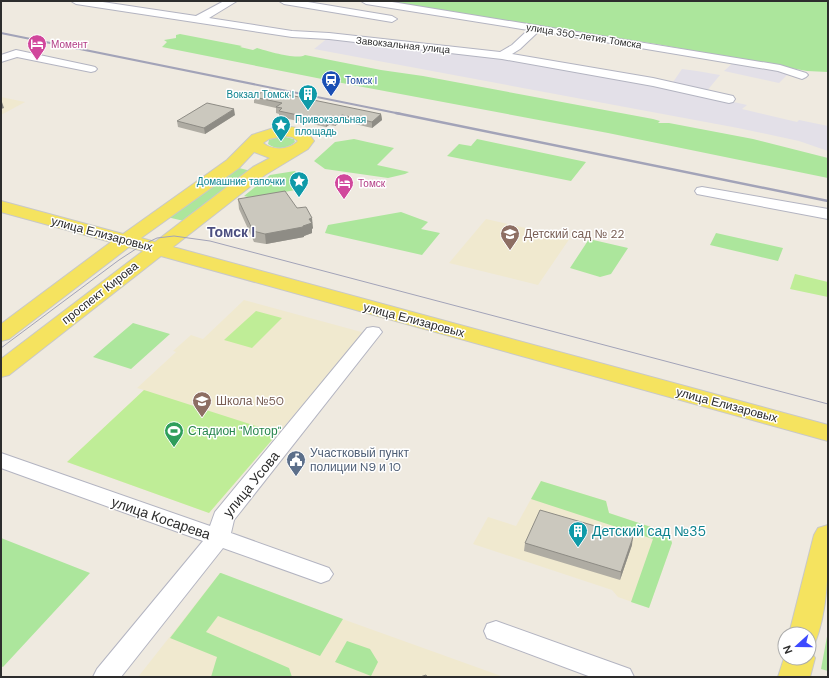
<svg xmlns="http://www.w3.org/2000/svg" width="829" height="678" font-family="'DM Sans',sans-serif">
	<rect width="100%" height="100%" fill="#efeae0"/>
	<path fill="#e3e0e8" d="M329,37L483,56L650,83L747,105L742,109L797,122L799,120L828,126V151L799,141L738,128L314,49Z
		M734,62L790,72L779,83L724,71Z
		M682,69L697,71L720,75L706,92L671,85Z"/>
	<path fill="#f0e9cf" d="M1,97L25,102L1,115Z
		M486,219L570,238L538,285L449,263Z
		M244,300L365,333L209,513L67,462L144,390L137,388L176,352L173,351L191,335L203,339Z
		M541,481L606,501L609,513L669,533L672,543L649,608L618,597L612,590L473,544L488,517L516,526Z
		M220,573L348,621L504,677H138Z"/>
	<path fill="#ace69c" d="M384,1H828V72L807,71L656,44L472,15H462L456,12Z
		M180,34L242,46L240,47L253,50L257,48C267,51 297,60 305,55L381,70L423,76L653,119L660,121L658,123H669L753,139L828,158V178L608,133L347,84L162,47L167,42L164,40L176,38V35Z
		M281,136L294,139L295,142C288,149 276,150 268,144L269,140Z
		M354,139L394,148L377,165L409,172L405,174L388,178L325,169L314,161L335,142Z
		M477,139L586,162L571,181L447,156L459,144L471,146Z
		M235,167L251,171L184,221L167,217Z
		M295,171L306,188L252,198L244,196L270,175Z
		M401,212L428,222L421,229L440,233L422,255L325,233L328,225Z
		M716,233L783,248L778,261L710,245Z
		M589,239L628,248L611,274L600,277L570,268Z
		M133,323L170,334L131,369L93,357Z
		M541,481L606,501L609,513L669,533L672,543L649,608L631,602L653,539L531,499Z
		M1,538L90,573L3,667L1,666Z
		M220,573H221L343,619L320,656L218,616L206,632L289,668L292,677H211L217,657L170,638Z
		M828,631V671L821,669Z
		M347,641L370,649L378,662L371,676L335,662Z"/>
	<path fill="#bfed97" d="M795,274L828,282V297L790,289Z
		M256,311L282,318L252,348L224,340Z
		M144,390L278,433L209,513L67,462Z"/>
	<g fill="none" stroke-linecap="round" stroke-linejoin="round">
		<g stroke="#b3b4c1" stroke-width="2">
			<path id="minor" d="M71,1H96L196,16L224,1H237L209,18L292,31L329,33L500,52L512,45L528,30L366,4L361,1H386L780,65L806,73L808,75L806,77L802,79L778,71L539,31L520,49L512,54L653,78L733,96L735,99L733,102L729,103L653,86L502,59L329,39L292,37L76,4Z
				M279,1H302L392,16L397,19L392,22L284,4Z
				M16,50L91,66L95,67L97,69L95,71L91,72L17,57L1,62V55Z
				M702,187L828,209V219L697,194L695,191L697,188Z
				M373,327L379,328L382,332L234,520L231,533L329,568L333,574L329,580L321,583L223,548L121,677H93L97,669L203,541L1,468V453L210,526L215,512L367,328Z
				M496,621L630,669L634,677H591L487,638L484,631L487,624Z"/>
		</g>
		<g stroke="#c8c8c8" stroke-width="2">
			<path id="major" d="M277,127C293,126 305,127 314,141L308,149L265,175L173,247L828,425V441L161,256L9,375L1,377V359L143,251L129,247L9,339L1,341V324L111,242L1,212V201L123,234L227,160L252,135ZM284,136L292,137L298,141C289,150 273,151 263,143L269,139ZM254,152L270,158L253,167L155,242L141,238L239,168Z
				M828,525C828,564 829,607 815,643L809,645V634H789L814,535L818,528Z
				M809,648L815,658L810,677H778L785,655V658H809Z"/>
		</g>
		<use href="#minor" fill="#fff" fill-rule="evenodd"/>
		<use href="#major" fill="#f5e35f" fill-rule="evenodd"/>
		<path stroke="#a2a3b8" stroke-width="1" d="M1,348L119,260L142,245L157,238L174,236L210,241L828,404"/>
		<path stroke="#a2a3b8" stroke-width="2" d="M1,33L401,114"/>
		<path stroke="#a2a3b8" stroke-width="2.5" d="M396,113L828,201"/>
	</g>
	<path fill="#afaca3" d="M254,97L381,114L382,120L372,128L342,121L335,126L329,125L326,127L279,117V114L276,113V108L254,103Z
		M235,115L205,134L178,127L177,121Z
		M238,199L297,208L313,228L312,229V233L304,236V237L266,244L254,242L239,209Z
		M525,543L632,545L620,580L524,551Z"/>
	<path fill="#8e8c85" d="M1,99L4,108L1,109Z
		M234,109L235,115L205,134L204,128Z
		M381,114L382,120L372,128V122Z
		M342,115V121L335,126V120Z
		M328,119L329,125L326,127V121Z
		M312,218L313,228L312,229V233L304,236V237L266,244L265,234L303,226L309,219Z
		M633,537L632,545L620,580L621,572Z"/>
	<path fill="#cbc8be" stroke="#8e8c85" d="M265,90L381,114L372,122L342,115L335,120L328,119L326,121L279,111L282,108L276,107L282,103L254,97Z
		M207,103L234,109L204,128L177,121Z
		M285,191L297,208L306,207L312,218L309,219L312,223L303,226V227L265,234L253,231L238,199Z
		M540,510L633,537L621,572L525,543Z
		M426,675L427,677H420Z"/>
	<defs>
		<g id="hotel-pin" transform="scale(1)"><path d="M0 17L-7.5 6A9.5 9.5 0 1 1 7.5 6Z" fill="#d1479c" stroke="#fff"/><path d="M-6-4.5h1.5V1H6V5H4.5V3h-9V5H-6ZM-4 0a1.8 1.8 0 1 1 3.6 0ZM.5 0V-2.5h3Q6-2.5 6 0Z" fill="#fff"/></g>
		<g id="station-pin" transform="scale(1)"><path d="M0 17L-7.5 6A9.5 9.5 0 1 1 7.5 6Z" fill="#1a4fb4" stroke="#fff"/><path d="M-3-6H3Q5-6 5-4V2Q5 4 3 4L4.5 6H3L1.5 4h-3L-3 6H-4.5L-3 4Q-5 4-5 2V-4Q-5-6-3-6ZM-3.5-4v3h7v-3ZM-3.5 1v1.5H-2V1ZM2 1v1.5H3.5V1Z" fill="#fff"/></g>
		<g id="building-pin" transform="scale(1)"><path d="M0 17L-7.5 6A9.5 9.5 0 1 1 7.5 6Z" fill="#0f9aa8" stroke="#fff"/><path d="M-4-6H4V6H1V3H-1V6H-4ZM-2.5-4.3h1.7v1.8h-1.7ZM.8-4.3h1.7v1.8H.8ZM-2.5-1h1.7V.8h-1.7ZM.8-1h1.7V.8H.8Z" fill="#fff"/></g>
		<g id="sight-pin" transform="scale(1)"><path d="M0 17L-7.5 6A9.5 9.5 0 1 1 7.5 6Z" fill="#0f9aa8" stroke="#fff"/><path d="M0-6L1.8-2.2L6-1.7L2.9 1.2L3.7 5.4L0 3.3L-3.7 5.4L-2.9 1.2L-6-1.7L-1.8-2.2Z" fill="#fff"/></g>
		<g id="school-pin" transform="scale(1)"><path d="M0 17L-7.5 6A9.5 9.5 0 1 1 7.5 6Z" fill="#8d6e63" stroke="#fff"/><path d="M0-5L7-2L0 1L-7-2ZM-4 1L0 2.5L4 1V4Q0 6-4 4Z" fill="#fff"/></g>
		<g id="stadium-pin" transform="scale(1)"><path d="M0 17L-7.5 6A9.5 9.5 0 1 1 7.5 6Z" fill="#2e9e5b" stroke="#fff"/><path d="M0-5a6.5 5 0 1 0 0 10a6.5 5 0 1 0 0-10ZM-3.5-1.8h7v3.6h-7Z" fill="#fff"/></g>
		<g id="civic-pin" transform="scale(1)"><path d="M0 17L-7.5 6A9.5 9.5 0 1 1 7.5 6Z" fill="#5c6f8a" stroke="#fff"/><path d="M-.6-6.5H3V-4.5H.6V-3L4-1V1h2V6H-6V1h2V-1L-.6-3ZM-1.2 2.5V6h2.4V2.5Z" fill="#fff"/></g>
	</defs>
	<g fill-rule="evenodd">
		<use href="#hotel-pin" x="37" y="44"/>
		<use href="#station-pin" x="331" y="80"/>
		<use href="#building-pin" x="308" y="94"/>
		<use href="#sight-pin" x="281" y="125"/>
		<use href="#sight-pin" x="299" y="181"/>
		<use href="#hotel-pin" x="344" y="183"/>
		<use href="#school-pin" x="510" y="234"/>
		<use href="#school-pin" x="202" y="401"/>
		<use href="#stadium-pin" x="174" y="431"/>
		<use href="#civic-pin" x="296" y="460"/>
		<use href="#building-pin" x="578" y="531"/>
	</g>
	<g text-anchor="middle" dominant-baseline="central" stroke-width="3" stroke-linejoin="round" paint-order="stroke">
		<g font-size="10" fill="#2d2d2d" stroke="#fff">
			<text transform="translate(584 36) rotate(9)">улица 350-летия Томска</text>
			<text transform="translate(403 45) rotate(6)">Завокзальная улица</text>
		</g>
		<g font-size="10" fill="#b23c85" stroke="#fff" text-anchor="start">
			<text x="51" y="44">Момент</text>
			<text x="358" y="183">Томск</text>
		</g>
		<g font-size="10" fill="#164399" stroke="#fff" text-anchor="start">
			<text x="345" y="80">Томск I</text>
		</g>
		<g font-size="10" fill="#0d838f" stroke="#fff" text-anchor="end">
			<text x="294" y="94">Вокзал Томск I</text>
			<text x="295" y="119" text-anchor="start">Привокзальная<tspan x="295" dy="12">площадь</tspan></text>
			<text x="285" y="181">Домашние тапочки</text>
		</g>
		<g font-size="12" fill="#2d2d2d" stroke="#fff">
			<text transform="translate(102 234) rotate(15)">улица Елизаровых</text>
			<text transform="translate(100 293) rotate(-38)">проспект Кирова</text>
			<text transform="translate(414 320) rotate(15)">улица Елизаровых</text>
			<text transform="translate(727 405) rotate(15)">улица Елизаровых</text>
		</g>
		<g font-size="12" fill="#785e54" stroke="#fff" text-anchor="start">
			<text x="524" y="234">Детский сад № 22</text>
			<text x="216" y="401">Школа №50</text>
		</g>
		<g font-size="12" fill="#27864d" stroke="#fff" text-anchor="start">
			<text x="188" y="431">Стадион "Мотор"</text>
		</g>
		<g font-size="12" fill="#4e5e75" stroke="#fff" text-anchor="start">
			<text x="310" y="453">Участковый пункт<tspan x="310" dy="14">полиции N9 и 10</tspan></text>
		</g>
		<g font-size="14" font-weight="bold" fill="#4c4f80" stroke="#fff">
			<text x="231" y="232">Томск I</text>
		</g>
		<g font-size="14" fill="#2d2d2d" stroke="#fff">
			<text transform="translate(251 484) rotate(-51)">улица Усова</text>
			<text transform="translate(161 518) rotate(19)">улица Косарева</text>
		</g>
		<g font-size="14" fill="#0d838f" stroke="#fff" text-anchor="start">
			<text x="592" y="531">Детский сад №35</text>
		</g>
	</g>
	<rect width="829" height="678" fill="none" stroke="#2d2d2d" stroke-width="4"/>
	<g transform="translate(797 646) rotate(249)"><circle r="19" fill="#ffffff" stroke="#ababab"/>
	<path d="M0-3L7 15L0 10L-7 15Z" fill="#3d4aff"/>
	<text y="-6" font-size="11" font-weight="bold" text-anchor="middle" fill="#2d2d2d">N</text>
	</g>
</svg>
